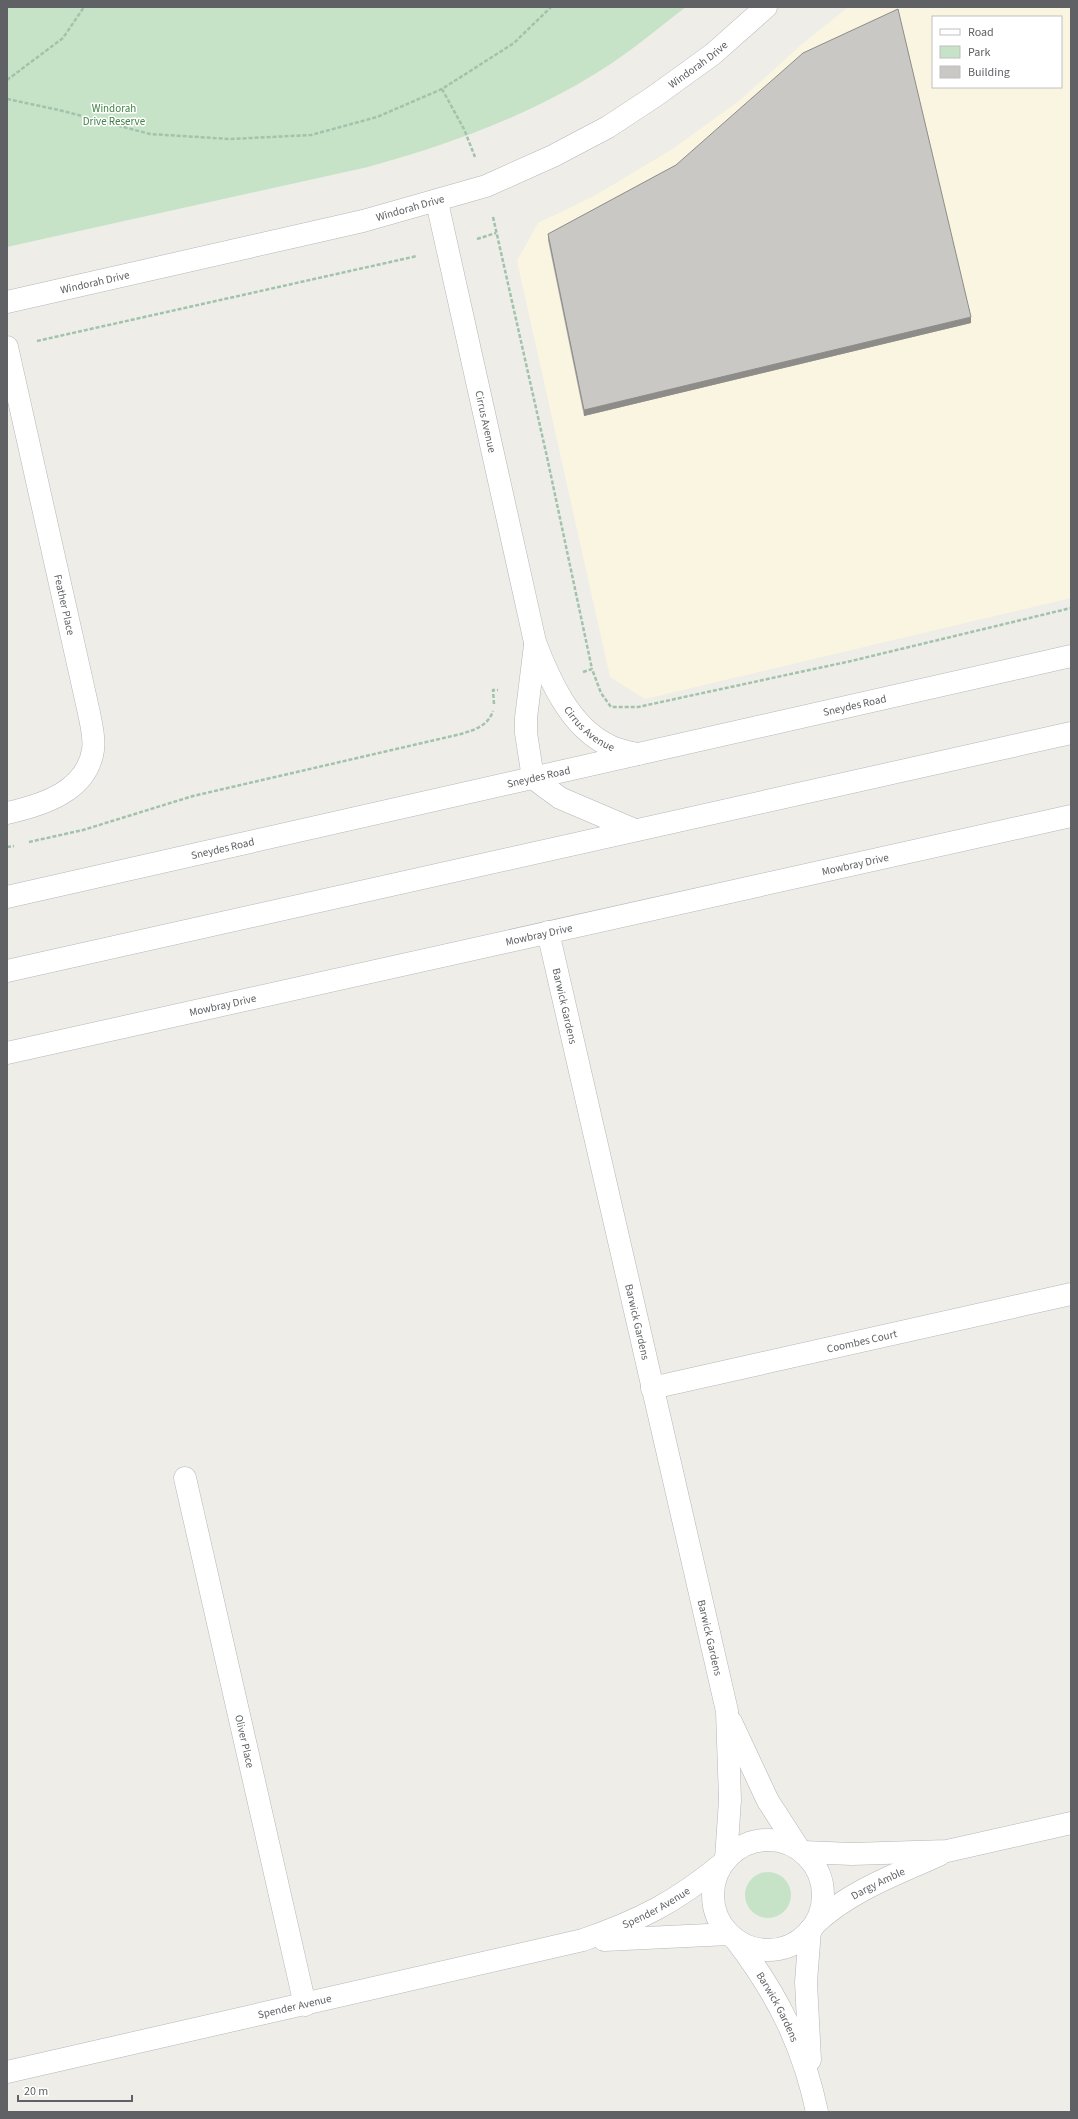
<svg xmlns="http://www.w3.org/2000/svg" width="1078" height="2119" font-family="'Source Sans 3',sans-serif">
	<rect width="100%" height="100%" fill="#efede7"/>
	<path fill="#faf5e1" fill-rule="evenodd" d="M848,7H1071V598L645,699L610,677L517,261L538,223L594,196L671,150L739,101L800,46ZM933,17H1061V87H933Z"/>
	<path fill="#c7e3c7" d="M7,7H686C657,29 629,53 598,72C526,117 448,145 368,167L7,247Z
		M745 1895a23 23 0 1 1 46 0a23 23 0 1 1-46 0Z"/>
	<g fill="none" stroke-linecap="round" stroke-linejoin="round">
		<g stroke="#b4b6ba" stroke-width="23">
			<g id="minor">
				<path id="s1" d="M437,202L535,642C549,679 570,727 608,745C617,750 628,752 638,754"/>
				<path id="s2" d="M7,347L89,713C91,724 95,738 93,750C87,791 43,805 7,813"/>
				<path d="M533,778L526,733V718L535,645"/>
				<path id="s3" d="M548,932L727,1711L730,1800L726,1859"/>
				<path id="s4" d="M7,1053L1071,816"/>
				<path id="s5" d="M652,1388L1071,1294"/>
				<path id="s6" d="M185,1478L305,2005"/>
				<path d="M731,1722L768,1801L799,1849"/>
				<circle cx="768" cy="1895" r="55"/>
				<path d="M803,1852L852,1854L947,1851L1071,1823"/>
				<path id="s7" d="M816,1923C850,1891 897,1874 939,1855"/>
				<path d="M604,1940L729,1934"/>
				<path id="s8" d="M736,1940C777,1994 803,2045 817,2112"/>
				<path d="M810,2060L806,1982L810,1930"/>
				<path id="s9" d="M7,2072L583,1940C640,1920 676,1902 723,1863"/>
			</g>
		</g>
		<g stroke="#b4b6ba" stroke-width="23">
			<g id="tertiary">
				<path id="s10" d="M7,302L363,221L486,186L553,156L608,127L655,96L713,54L766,7"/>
			</g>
		</g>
		<g stroke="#b3b6ba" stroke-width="23">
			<g id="secondary">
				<path d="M533,778L560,798L635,830"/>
				<path id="s11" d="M7,897L1071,656"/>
				<path d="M7,971L1071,733"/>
			</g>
		</g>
		<path stroke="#a1c3ac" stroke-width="2.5" stroke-dasharray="4 2" stroke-linecap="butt" d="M7,80L63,38L84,7
			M442,89L464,129L475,157
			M7,99L59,110L150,134L230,139L311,135L377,117L442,89L514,43L551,7
			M493,217L547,457L592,669
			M477,239L496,233
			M37,341L417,256
			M583,672L592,669L601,693L611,707H638L851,661L1071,608
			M494,704L493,690H498
			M29,842L83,830L193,796L461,734C474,730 488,726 493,711
			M7,847L14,846"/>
		<use href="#minor" stroke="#fff" stroke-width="22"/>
		<use href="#tertiary" stroke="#fff" stroke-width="22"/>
		<use href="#secondary" stroke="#fff" stroke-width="22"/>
	</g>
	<path fill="#aeaca9" d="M548,234L971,323L584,416L548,240Z"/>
	<path fill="#8d8c89" d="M971,317V323L584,416V410Z"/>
	<path fill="#cac8c4" stroke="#8d8c89" d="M898,9L971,317L584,410L548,234L676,165L803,53Z"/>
	<g text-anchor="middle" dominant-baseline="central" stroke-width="3" stroke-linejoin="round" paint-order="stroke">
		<g font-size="11" fill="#5f6165" stroke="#fff">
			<text stroke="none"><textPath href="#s10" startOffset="738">Windorah Drive</textPath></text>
			<text stroke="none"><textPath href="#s10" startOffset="414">Windorah Drive</textPath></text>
			<text stroke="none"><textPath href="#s10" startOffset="90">Windorah Drive</textPath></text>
			<text stroke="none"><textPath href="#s1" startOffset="225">Cirrus Avenue</textPath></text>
			<text stroke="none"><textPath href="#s2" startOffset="264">Feather Place</textPath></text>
			<text stroke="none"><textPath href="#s11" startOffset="869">Sneydes Road</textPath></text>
			<text stroke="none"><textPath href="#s1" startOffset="555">Cirrus Avenue</textPath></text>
			<text stroke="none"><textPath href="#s11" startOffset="545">Sneydes Road</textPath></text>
			<text stroke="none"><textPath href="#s11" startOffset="221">Sneydes Road</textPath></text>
			<text stroke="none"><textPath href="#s4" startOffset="869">Mowbray Drive</textPath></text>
			<text stroke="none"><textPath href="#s4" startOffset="545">Mowbray Drive</textPath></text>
			<text stroke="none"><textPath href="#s4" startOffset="221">Mowbray Drive</textPath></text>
			<text stroke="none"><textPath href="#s3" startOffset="76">Barwick Gardens</textPath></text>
			<text stroke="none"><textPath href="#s3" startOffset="400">Barwick Gardens</textPath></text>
			<text stroke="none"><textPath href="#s5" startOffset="215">Coombes Court</textPath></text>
			<text stroke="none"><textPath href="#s3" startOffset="724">Barwick Gardens</textPath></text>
			<text stroke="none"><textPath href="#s6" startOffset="270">Oliver Place</textPath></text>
			<text stroke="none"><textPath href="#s7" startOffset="74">Dargy Amble</textPath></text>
			<text stroke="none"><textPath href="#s9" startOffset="671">Spender Avenue</textPath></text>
			<text stroke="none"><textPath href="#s9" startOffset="295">Spender Avenue</textPath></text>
			<text stroke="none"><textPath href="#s8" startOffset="79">Barwick Gardens</textPath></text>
		</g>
		<g font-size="11" fill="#418245" stroke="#fff">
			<text x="114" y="108">Windorah<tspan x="114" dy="13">Drive Reserve</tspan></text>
		</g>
	</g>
	<rect width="1078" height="2119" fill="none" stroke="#5f6165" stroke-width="16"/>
	<rect x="932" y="16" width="130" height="72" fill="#ffffff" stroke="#bfc0c1"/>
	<rect x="940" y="29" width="20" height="6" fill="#ffffff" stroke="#bfc0c1"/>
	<text x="968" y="36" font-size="12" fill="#5f6165">Road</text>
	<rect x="940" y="46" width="20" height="12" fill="#c7e3c7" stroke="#bfc0c1"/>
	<text x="968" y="56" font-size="12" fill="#5f6165">Park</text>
	<rect x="940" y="66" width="20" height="12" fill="#cac8c4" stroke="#bfc0c1"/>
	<text x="968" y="76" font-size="12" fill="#5f6165">Building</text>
	<path d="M18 2095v6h114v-6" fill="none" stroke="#5f6165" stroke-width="2"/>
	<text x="24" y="2095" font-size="12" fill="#5f6165" stroke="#ffffff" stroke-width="3" paint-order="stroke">20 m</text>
</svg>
